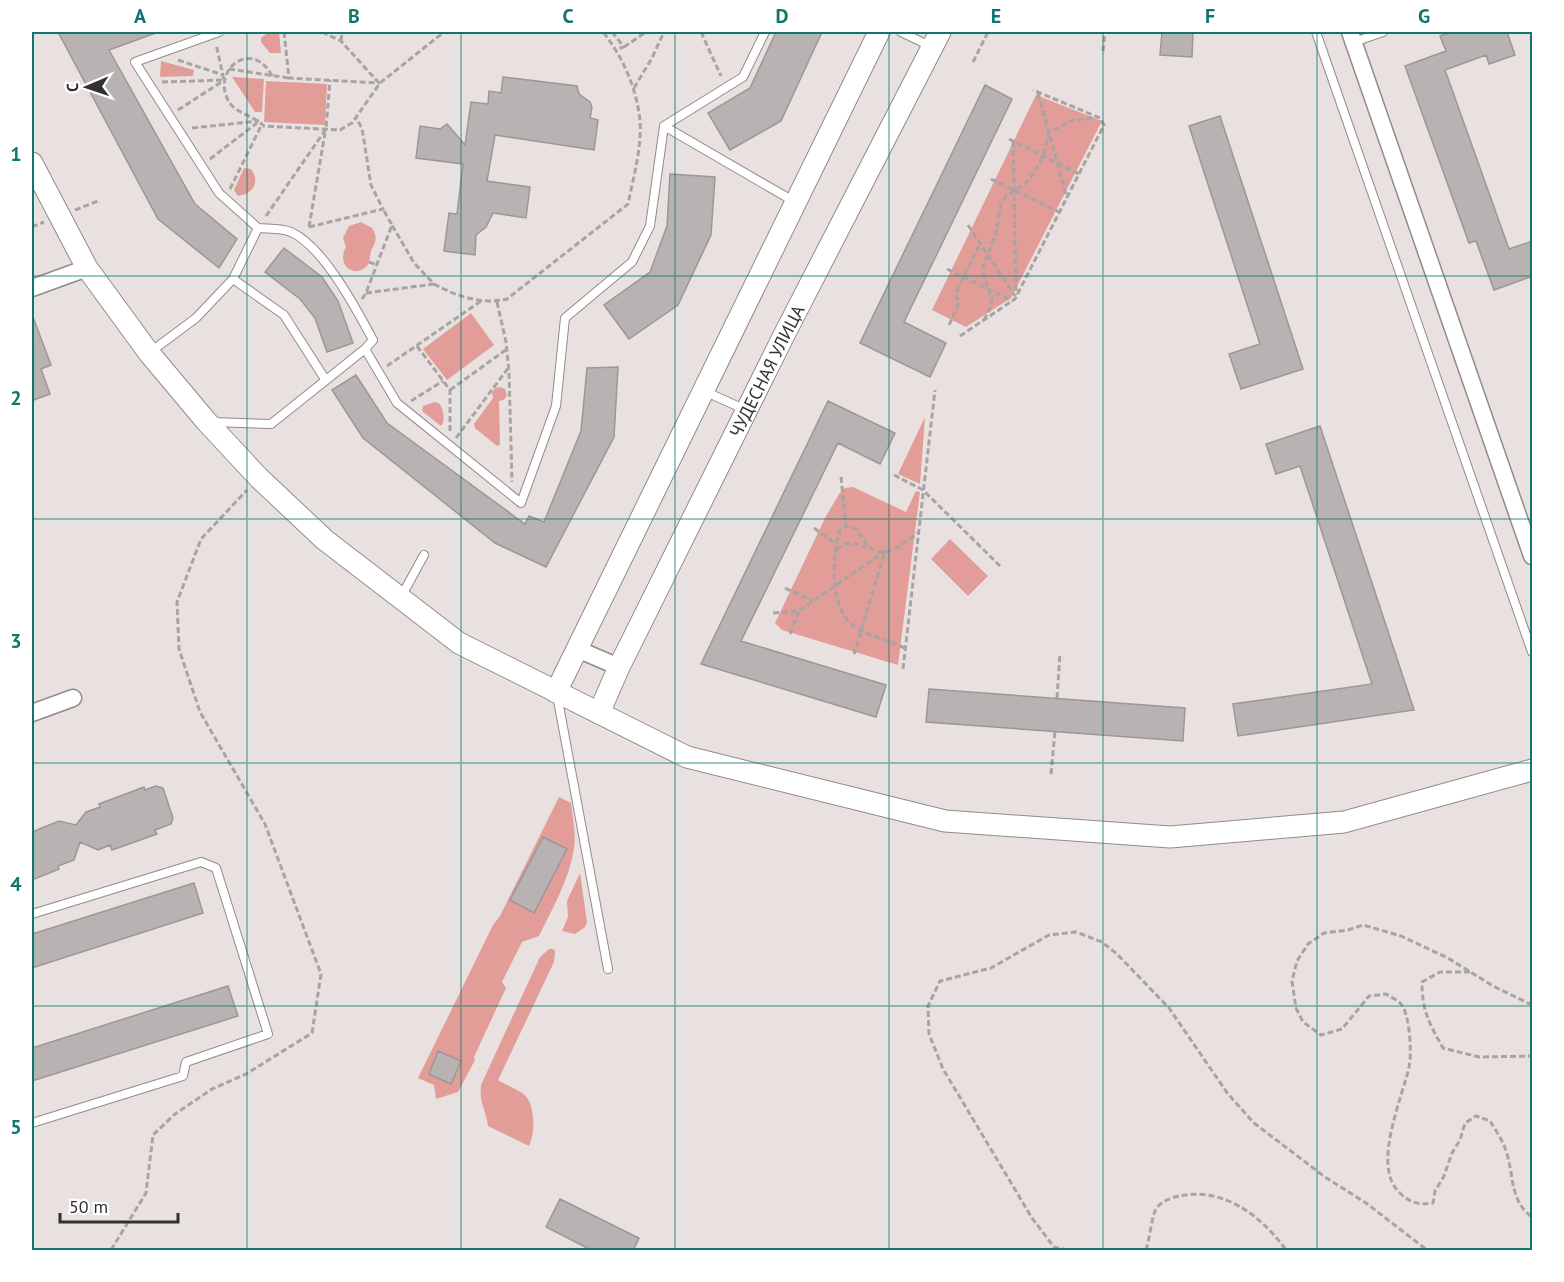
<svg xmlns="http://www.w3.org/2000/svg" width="1564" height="1282" font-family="'PT Sans',sans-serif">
	<rect width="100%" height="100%" fill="#e8e1e0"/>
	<path fill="#e29d99" d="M269,32H279L281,53H270L261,42V38Z
		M161,61L194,70L193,76L160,77Z
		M232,77L264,79L262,112H255Z
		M266,81L327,84L325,125L264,122Z
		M1036,95L1102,121L1011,298L966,327L932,310Z
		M244,168L251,169C261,183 252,194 238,196L234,190Z
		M361,222L372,228C378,237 376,242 371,251C370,254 370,260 368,265C354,280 336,265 346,247L343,238L349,226Z
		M471,313L494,345L447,380L423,349Z
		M500,387L505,389L507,395L504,400L499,401L500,445L497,446L475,428L474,424L493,398L492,393L495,388Z
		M435,402L440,404C443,410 446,421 441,426L422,411L423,406Z
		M925,417L920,484L898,474Z
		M853,487L906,512L916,491L920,492L898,665L782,630L775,623L825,518L839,494L845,488Z
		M950,539L988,576L968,596L931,559Z
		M559,797L571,803C573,817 576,835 574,849C569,880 552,909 539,936L522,942L502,982L506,988L474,1057L475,1060L458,1092L436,1099L434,1085L418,1078L493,925L500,916Z
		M580,873L587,922L585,927L575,934L562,931L568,917L567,901Z
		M549,949H553L555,951L554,962L498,1080C519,1093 531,1090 533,1118C534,1129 533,1136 529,1146L488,1126C486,1109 479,1104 481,1085L540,957Z"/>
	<path fill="#b9b2b2" stroke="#9d9696" stroke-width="1.5" d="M58,32H155L156,33L109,50L195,204L237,239L219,268L158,219Z
		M776,32H822L781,121L730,150L708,113L750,88Z
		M1162,32H1193L1192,57L1160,55Z
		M1452,32H1507L1515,55L1489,64L1486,55L1445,70L1509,249L1533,241V276L1494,290L1476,241L1469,243L1405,66L1446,51L1440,36Z
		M503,77L577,86L579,94L590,102L592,107L590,118L598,120L594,150L495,135L487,181L530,187L526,218L493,213L486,227L476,235L475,255L444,251L449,213L457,214L463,164L416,158L420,126L440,129L447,124L465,145L471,102L488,104L489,91L501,93Z
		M985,85L1012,99L904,322L946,343L930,377L860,343Z
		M1220,116L1303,369L1241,389L1229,354L1260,344L1189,126Z
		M670,174L715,177L711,235L678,305L629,339L604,305L650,272L667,226Z
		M284,248L322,277L338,301L353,343L327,352L315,318L300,299L265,272Z
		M32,317H33L51,365L41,369L50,394L34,400L32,393Z
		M618,367L614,437L546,567L495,543L363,438L332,390L356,375L387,423L525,524L529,516L544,522L581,431L587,368Z
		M828,401L895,433L880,464L838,443L741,641L886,685L876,717L701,664Z
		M1320,426L1414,710L1238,736L1233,704L1372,684L1300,466L1276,474L1266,444Z
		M929,689L1185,708L1183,741L926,722Z
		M156,786L163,788L173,818L171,824L155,830L157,834L112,850L110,845L98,850L80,842L74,860L58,866L59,869L32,880V832L59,821L76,825L86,812L100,807L99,804L144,787L145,790Z
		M543,837L567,849L534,913L510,900Z
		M194,883L203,913L32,968V934Z
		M228,986L238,1016L32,1081V1048Z
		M438,1051L461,1061L451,1084L429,1074Z
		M560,1199L639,1238L633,1251H593L546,1227Z"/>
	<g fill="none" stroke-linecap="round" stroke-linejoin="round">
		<g stroke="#928b8a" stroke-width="10">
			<path id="service" d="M901,32L932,47
				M1316,32L1532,652
				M1354,42L1383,32
				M664,126L795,202
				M258,228C269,229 281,228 291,232C323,246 357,310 373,340L365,349
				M233,279L284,315L325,379
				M149,353L196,318L233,279L258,228L219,193L135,62L219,32
				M704,391L746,410
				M211,422L271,424L365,349L397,403L521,503L556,406L565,318L632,262L650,226L664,126L743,77L765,32
				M401,597L424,555
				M557,695L608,969
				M32,914L201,862L216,868L268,1034L186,1062L183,1076L32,1123"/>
		</g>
		<g stroke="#928b8a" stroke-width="19">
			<path id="minor" d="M1350,32L1532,556
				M32,288L87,268
				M577,649L619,667
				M32,713L73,698"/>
		</g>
		<g stroke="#928b8a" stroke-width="23">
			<g id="tertiary">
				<path d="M32,163L87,268L149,353L206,421L259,478L325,540L459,643L687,757L945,821L1170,837L1344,822L1532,770"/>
				<path d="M556,692L879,32"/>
				<path id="s1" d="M599,713L619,667L783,337L940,32"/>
			</g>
		</g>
		<path stroke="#a9a4a3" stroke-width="3" stroke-dasharray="6 3" stroke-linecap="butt" d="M284,32L289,78L380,83
			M322,32L341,41L378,82
			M612,32L624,47L617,49
			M701,32L721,76
			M341,41L342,32
			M624,47L646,32
			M1103,51L1105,32
			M178,60L223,75
			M973,62L988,32
			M229,69L289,78
			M272,76C253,38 210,69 229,102C236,113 254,116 264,126L340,130L352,123L380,83L444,32
			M162,82L224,80L216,44
			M634,88L652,58L664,32
			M1038,93L1067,198
			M178,110L223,81
			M192,128L259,121
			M1009,139L1079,174
			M1013,141L1016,295
			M210,159L257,123
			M991,179L1059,212
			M230,189L262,124
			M75,210L98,201
			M266,216L326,129L330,80
			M968,225L1015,296
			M32,227L44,222
			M309,227L383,209L371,185L362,128L356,118
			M309,227L325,133
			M369,262L377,265
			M947,269L1013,301
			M434,284C456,296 482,305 507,299L628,204C633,179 642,147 640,121C637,89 623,57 603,32
			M366,293L434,284L414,263L392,225
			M362,299L366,293L392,225L383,209
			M497,302L506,342L509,372L512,482
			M984,320L991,307L992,300L985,279L983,267L996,233L1001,204L1006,196L1025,184L1033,174L1043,156L1049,133L1070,121L1097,117
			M949,325L959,303L956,296L957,291L980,244
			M960,336L1015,299L1104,125L1100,118L1033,90
			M417,346L450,390V431
			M387,366L481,301
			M450,390L507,349
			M411,401L443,381
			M456,438L509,367
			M894,475L923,490L1000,566
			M841,477L846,526
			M814,528L836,544
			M837,550C846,540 854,543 866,547
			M785,588L813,601
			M773,613L799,611L885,551L854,654
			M790,634L799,611
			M905,648C889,641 869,636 854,626C829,609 832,555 840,530L846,526L857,529C875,565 892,553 918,533
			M903,669L935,390
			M1057,698L1060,653
			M1051,774L1055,731
			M1470,972H1440L1422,982C1422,1011 1429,1023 1443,1048L1479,1057L1532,1056
			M1532,1005L1493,986L1448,958L1401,936L1363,925L1348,930L1324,933L1308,944L1297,961L1292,981L1296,1008L1303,1022L1321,1035L1342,1029L1369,996L1386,994C1390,997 1398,1000 1401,1004C1410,1015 1412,1053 1409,1067C1402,1099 1371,1167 1400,1193C1410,1203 1419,1205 1433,1203L1435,1191L1444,1176L1452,1153L1460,1140L1465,1123L1476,1116L1490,1121C1496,1131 1504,1142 1507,1154C1514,1177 1510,1201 1532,1217
			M111,1250L146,1193L153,1135L175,1114L212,1089L246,1074L312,1033L321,974L265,824L200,712L179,649L177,602L201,539L247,490
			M1068,1250L1054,1247L1032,1218L943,1069L929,1034L928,1006L940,981L991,968L1049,935L1076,932L1102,942L1117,954L1169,1008L1228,1094L1254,1123L1325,1177L1366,1203L1427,1250
			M1146,1250C1149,1242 1152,1215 1156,1209C1162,1200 1175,1196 1185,1195C1227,1189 1263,1218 1286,1250"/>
		<use href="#service" stroke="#fff" stroke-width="8"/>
		<use href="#minor" stroke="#fff" stroke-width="16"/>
		<use href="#tertiary" stroke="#fff" stroke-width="21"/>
	</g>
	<path fill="none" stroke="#0f766e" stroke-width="1.5" stroke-opacity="0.55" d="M247,32V1250M461,32V1250M675,32V1250M889,32V1250M1103,32V1250M1317,32V1250M32,276H1532M32,519H1532M32,763H1532M32,1006H1532"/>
	<g text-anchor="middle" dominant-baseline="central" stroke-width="4.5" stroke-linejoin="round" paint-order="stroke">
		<g font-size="18" fill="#333130" stroke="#fff">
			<text stroke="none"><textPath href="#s1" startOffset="381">ЧУДЕСНАЯ УЛИЦА</textPath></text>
		</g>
	</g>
	<rect width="1564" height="1282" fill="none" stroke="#ffffff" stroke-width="66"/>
	<g transform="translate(87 87) rotate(268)" stroke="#ffffff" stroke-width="4.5" paint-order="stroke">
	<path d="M0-4.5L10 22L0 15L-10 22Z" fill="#333130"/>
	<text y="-9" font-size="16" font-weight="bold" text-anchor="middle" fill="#333130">С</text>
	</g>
	<path d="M60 1213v9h118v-9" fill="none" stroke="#333130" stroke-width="3"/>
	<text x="69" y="1213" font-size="18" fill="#333130" stroke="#ffffff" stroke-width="4.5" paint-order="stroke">50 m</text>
	<rect x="33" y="33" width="1498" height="1216" fill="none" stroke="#0f766e" stroke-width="2"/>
	<g font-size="20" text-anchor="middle" font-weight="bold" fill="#0f766e">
		<text x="140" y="23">A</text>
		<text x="354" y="23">B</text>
		<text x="568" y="23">C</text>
		<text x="782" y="23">D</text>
		<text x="996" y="23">E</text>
		<text x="1210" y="23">F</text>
		<text x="1424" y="23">G</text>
		<text x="16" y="161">1</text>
		<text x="16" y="405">2</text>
		<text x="16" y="648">3</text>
		<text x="16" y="891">4</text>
		<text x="16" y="1134">5</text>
	</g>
</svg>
